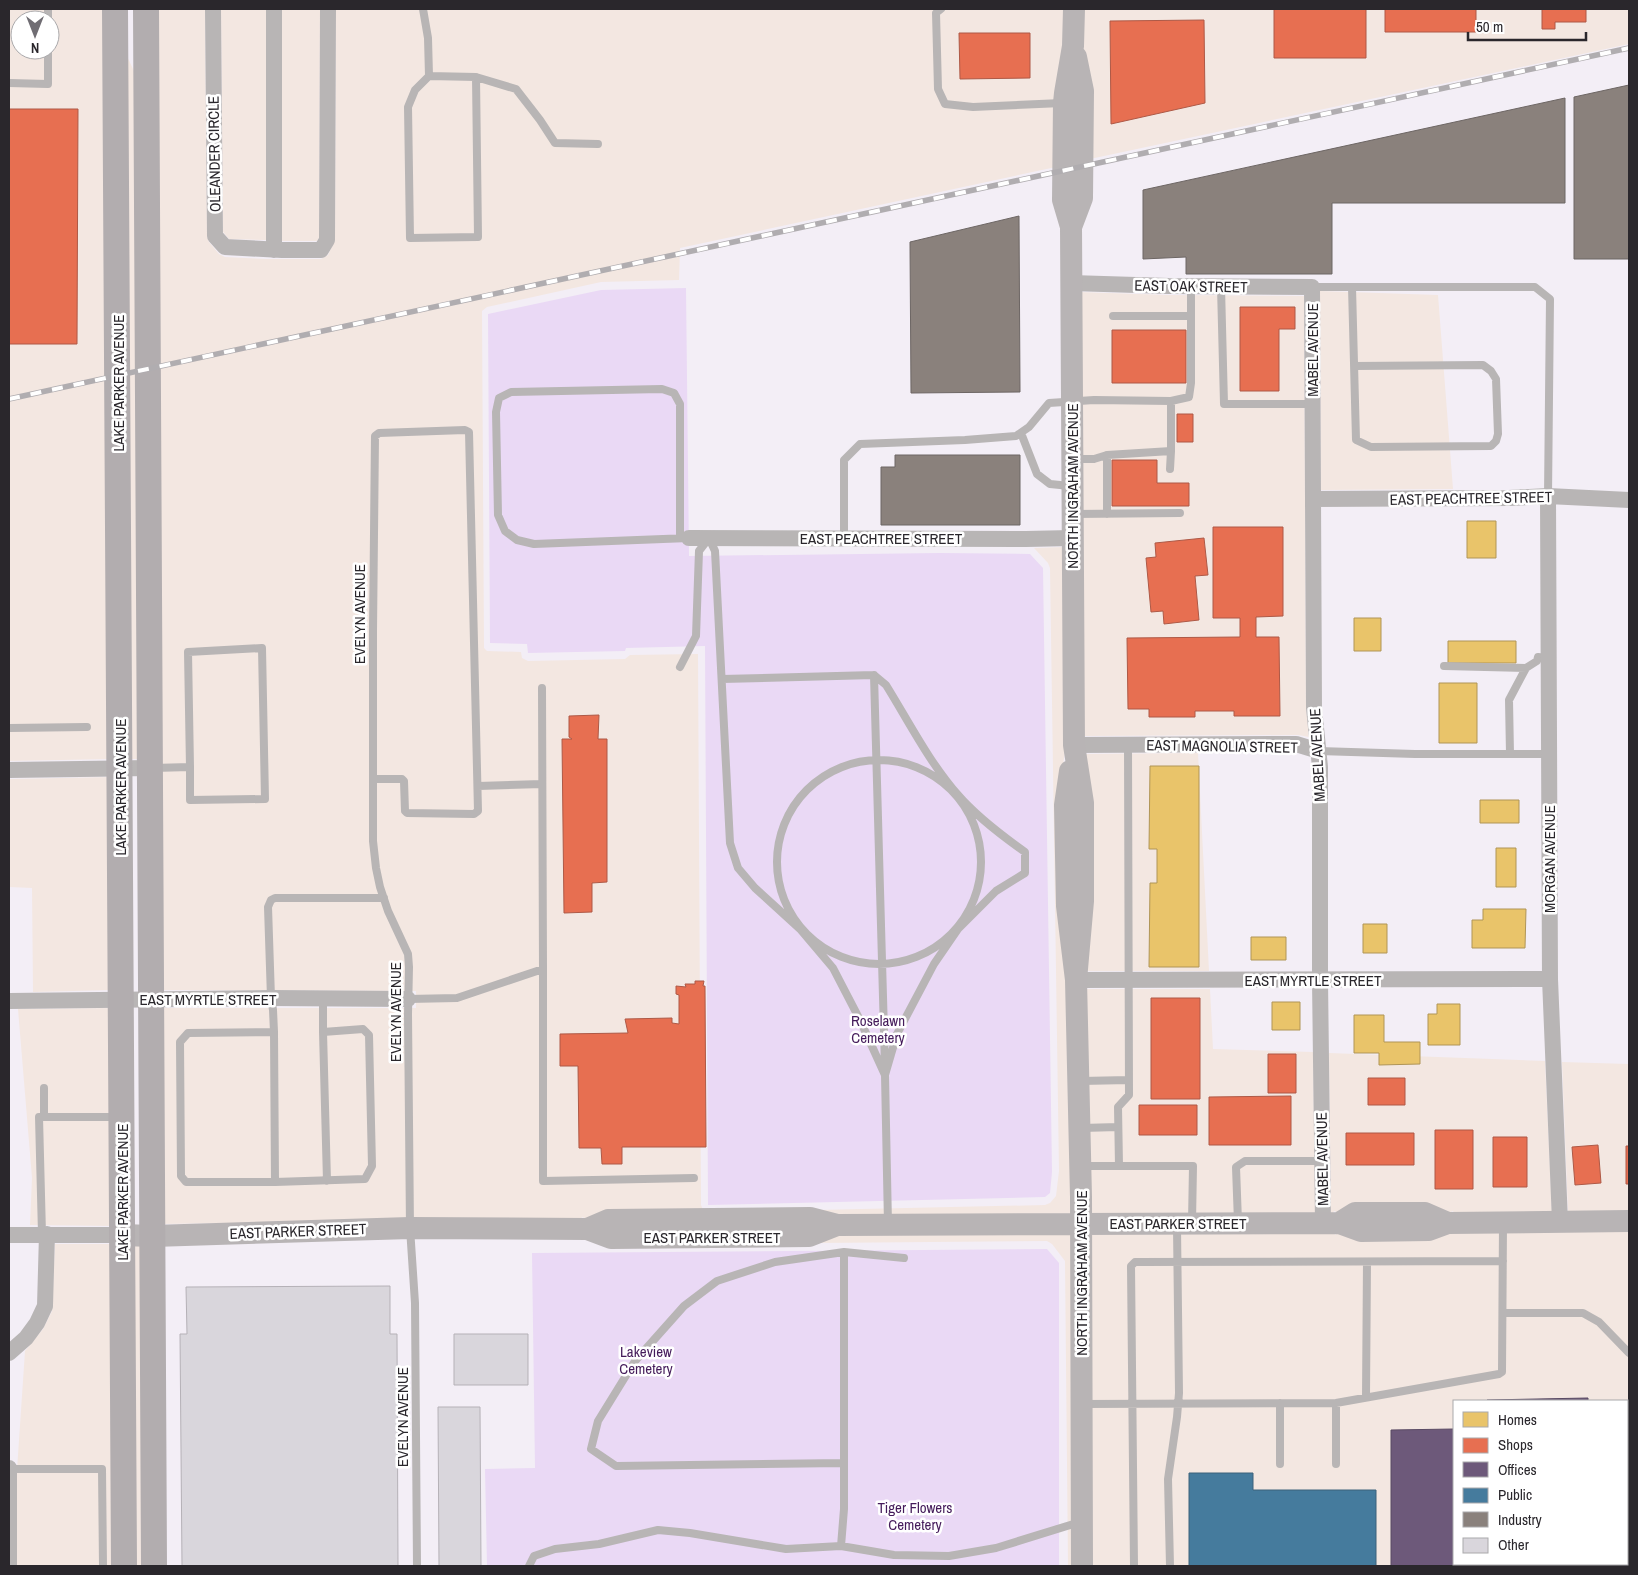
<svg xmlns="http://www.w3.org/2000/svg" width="1638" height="1575" font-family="'Archivo Narrow',sans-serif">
	<rect width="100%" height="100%" fill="#f3eef6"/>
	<path fill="#f3e7e1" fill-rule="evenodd" d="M9,9H107L112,759L9,761ZM20,20H50V50H20Z
		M154,9H205L207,236L209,242L219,254L225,257L266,259H321L328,255L335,240L336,9H1066L1056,167L680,248L679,280L601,282L487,307L482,311L484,648L487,651L521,652L522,658L528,661L625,659L630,655L698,654L701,1205L703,1210L587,1219L582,1217L581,1219L160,1224V1008H416V991L160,990Z
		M221,9H266V240L229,239L223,232Z
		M282,9H320L319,238L317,241H282Z
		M1082,9H1629V44L1090,159L1082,46Z
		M126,54L139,82L143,759H128Z
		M1320,291L1438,295L1453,489L1321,490Z
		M1079,292L1169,295L1304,296L1306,708L1309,737L1298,735L1082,736Z
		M1064,547L1066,745L1057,806L1068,980L1072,1215L836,1216L817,1210L1045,1205L1050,1203L1056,1196L1059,1171L1050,568L1048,563L1034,548Z
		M1198,753L1209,971H1085L1083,754Z
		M112,777L113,990L33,992L32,888L9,887V779Z
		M1084,989H1210L1213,1049L1313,1052L1315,1213L1089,1214Z
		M113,1008L114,1226L30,1225L32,1178L18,1009Z
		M1329,1053L1545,1061L1552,1213H1454L1453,1211L1448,1213H1338L1334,1211L1333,1213H1331Z
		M1562,1062L1629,1064V1212H1568Z
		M1629,1230V1566H1090L1089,1232L1334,1231L1335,1235L1339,1232ZM1454,1401H1627V1564H1454Z
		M1072,1233L1074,1566H1068L1065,1261L1052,1244L1047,1241L816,1243L837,1235L842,1236L843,1234Z
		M55,1244H114L116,1566H17V1470L25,1351L43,1329L52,1311Z
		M130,1245H145L146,1566H132Z"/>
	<path fill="#ead9f5" d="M686,288L689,556L940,553L1030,554L1043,568L1052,1172L1050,1193L1045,1197L708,1205L705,646L626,648L625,651L528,653L527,644L490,643L488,314L601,290Z
		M1047,1249L1059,1263V1566H487L485,1469L535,1468L532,1253Z"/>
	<path fill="#e9c46a" stroke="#b09557" d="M1467,521H1496V558H1467Z
		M1354,618H1381V651H1354Z
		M1448,641H1516V663H1448Z
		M1439,683H1477V743H1439Z
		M1150,766H1199V967H1149L1150,883H1157V849H1149Z
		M1480,800H1519V823H1480Z
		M1496,848H1516V887H1496Z
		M1483,909H1526L1525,948H1472V920H1483Z
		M1363,924H1387V953H1363Z
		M1251,937H1286V960H1251Z
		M1272,1002H1300V1030H1272Z
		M1437,1004H1460V1045H1428V1014H1437Z
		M1354,1015H1384V1042H1420V1064L1379,1065V1053H1354Z"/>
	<path fill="#e76f51" stroke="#ae5946" d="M1274,9H1366V58H1274Z
		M1385,9H1476V32H1385Z
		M1542,9H1586V22H1555V29H1542Z
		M1204,20L1205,103L1111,124L1110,21Z
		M959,33H1030V78L960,79Z
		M9,109H78L77,344H9Z
		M1240,307H1295V329H1279V391H1240Z
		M1112,330H1186V383H1112Z
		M1177,414H1193V442H1177Z
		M1112,460H1157V483H1189V506H1112Z
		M1213,527H1283V616L1256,617V637H1279L1280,716H1234V711H1195V717H1149V709H1128L1127,638L1240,637V618H1213Z
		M1204,538L1208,575L1195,576L1199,620L1164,624L1163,611L1151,612L1146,558L1156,557L1155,543Z
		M599,715L598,739H607V882L592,883V912L564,913L562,739H572L569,737V716Z
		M695,981H704L703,986H705L706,1147H622V1164H602L601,1148H579L578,1066H560V1034L628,1033L625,1019L672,1018V1023L679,1024V995L676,994V986L686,987L685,984H695Z
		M1151,998H1200V1099H1151Z
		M1268,1054H1296V1093H1268Z
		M1368,1078H1405V1105H1368Z
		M1291,1096V1145H1209V1097Z
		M1139,1105H1197V1135H1139Z
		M1435,1130H1473V1189H1435Z
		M1346,1133H1414V1165H1346Z
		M1493,1137H1527V1187H1493Z
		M1598,1145L1601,1183L1575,1185L1572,1147Z
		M1626,1146H1629V1184H1626Z"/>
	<path fill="#6d597a" stroke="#594a63" d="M1588,1398V1401H1487V1400Z
		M1454,1429V1564H1510V1566H1391V1430Z
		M1627,1472H1629V1566H1603V1564H1627Z"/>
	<path fill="#457b9d" stroke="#3d627b" d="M1189,1473H1253V1490H1376V1566H1189Z"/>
	<path fill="#8a817c" stroke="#6d6664" d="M1629,85V259H1574V97Z
		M1565,98V203H1332V274H1186V257L1143,259V190Z
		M1019,216L1020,392L911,393L910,242Z
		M895,455H1020V525H881V467H895Z"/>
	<path fill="#d9d6dc" stroke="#b5b1b7" d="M390,1286V1334H397L398,1566H182L180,1334H187L186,1287Z
		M454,1334H528V1385H454Z
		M438,1407H480L481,1566H439Z"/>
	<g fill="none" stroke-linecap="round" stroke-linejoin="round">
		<path stroke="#b8b5b5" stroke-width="8" d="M48,9V20
			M423,9L428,38L429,76L415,90L408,107L410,238L478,237L476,77L429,76
			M941,9L936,13L938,89L945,104L973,107L1062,103
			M476,77L516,89L540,120L555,143L598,144
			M9,83L48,84V50
			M1221,287L1224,404H1313
			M1312,287H1535L1550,299L1548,496
			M1352,287L1356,440L1371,447L1491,446L1496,441L1498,434L1496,379L1491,371L1483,365L1354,366
			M1113,316H1191
			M1171,401L1189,397L1191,383V286
			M1021,433L1037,474L1050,484L1070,486
			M1074,459H1094L1107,455
			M1170,469L1171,451
			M1074,514L1180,513
			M680,538V404L674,393L662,389L511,392L499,398L496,412L498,515L505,531L517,540L534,544L689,538
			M844,538V460L860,444L965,440L1016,436L1029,427L1049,403L1094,400L1171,401V451L1107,455V514
			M1444,666L1526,668
			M680,667L696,636L699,551L709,538L715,551L730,843L738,868L755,888L800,929L833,968L860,1020L885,1075L888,1224
			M874,675L885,1068
			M722,679L874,675L886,685C909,722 929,762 958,795C977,817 1001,835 1025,852V873L996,891L958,929L934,964L897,1034L885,1075
			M9,728L87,727
			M1128,745L1129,1095L1118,1107L1119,1166H1193L1192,1222
			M1319,751L1415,754H1549
			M1510,754L1509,700L1526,668L1537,661L1538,657L1548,658
			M777 862a102 102 0 1 1 204 0a102 102 0 1 1-204 0Z
			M153,768L190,767V800L265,799L262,648L188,652L190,767
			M373,779H402L404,781L405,811L407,813L474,814L478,811L469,432L465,430L379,433L375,436L373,631V841L376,868L380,887L388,911L408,954L409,967L408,1014L410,1228L415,1303L417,1566
			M478,786L542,784
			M543,969V1181L694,1178
			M323,999V1032L363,1029L369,1035L372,1166L365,1179L275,1182H186L181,1176L180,1042L188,1033L274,1032L273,1010L271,998L268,907L271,900L275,898H384
			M408,999L457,998L543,969L542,688
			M274,1032L275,1182
			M323,1032L327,1181
			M1081,1081L1129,1080
			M44,1088V1117
			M1082,1128L1118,1127
			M1083,1166H1119
			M1238,1222L1236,1167L1245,1161H1322
			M42,1234L39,1117H117
			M1503,1313H1583L1599,1322L1629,1353
			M1366,1397L1367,1262
			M1336,1403V1464
			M1083,1404L1336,1403L1499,1374L1502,1372L1503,1225
			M844,1463L616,1466L591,1449L598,1421L635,1361L684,1306L717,1281L775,1262L844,1252L904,1258
			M1280,1464V1403
			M9,1469H102L103,1566
			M841,1546L844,1509V1252
			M529,1566L534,1556L555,1549L599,1544L658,1530L690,1533L786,1549L841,1546L894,1555L949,1556L996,1548L1080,1522
			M1134,1566L1131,1266L1135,1262L1503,1261
			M1170,1566L1168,1479L1177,1417L1179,1393L1177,1227"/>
		<path stroke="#b8b5b5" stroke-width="16" d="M213,9L215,236L225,247L282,250H321L327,240L328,9
			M274,250V9
			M1071,283L1169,286L1312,287L1314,708L1320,767V980L1323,1222
			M1548,496L1550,979L1560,1222
			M1313,499L1509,498L1548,496L1629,500
			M689,538L1026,539L1072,538
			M1074,745L1296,744L1319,751
			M9,770L151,768
			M1076,980L1550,979
			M9,1001L271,998L408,999
			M9,1235H122
			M9,1353L26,1338L37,1323L45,1306L47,1234
			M9,1468V1566"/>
		<path stroke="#b8b4b5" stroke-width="22" d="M1074,9L1073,46L1065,93L1064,103L1063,200L1071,227L1074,745L1083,803V901L1076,980
			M1071,227L1082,198L1083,91L1076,57
			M1070,771L1065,805L1067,906L1076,980L1081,1197L1082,1566
			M1339,1223L1355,1213H1425L1448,1223L1629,1221
			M587,1229L608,1220L810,1218L837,1225L1339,1223L1361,1231L1429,1230L1448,1223
			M122,1235L153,1236L410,1228L587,1229L611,1238L809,1236L837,1225"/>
		<path stroke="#b2adaf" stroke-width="26" d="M115,9L124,1566
			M146,9L154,1566"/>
		<g stroke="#b0adb0" stroke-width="5.5">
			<path id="rail" d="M9,399L1629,48"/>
		</g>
		<use href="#rail" stroke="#fff" stroke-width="4" stroke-dasharray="11" stroke-linecap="butt"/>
	</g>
	<g text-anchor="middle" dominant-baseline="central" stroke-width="5" stroke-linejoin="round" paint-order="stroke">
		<g font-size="15" fill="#2a272c" stroke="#fff">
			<text transform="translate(214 154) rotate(-91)">OLEANDER CIRCLE</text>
			<text transform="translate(1191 286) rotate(1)">EAST OAK STREET</text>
			<text transform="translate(1312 350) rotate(-90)">MABEL AVENUE</text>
			<text transform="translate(118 383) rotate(-90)">LAKE PARKER AVENUE</text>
			<text transform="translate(1072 486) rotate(-90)">NORTH INGRAHAM AVENUE</text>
			<text transform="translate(1471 498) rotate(-1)">EAST PEACHTREE STREET</text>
			<text x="881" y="538">EAST PEACHTREE STREET</text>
			<text transform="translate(359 614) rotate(-90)">EVELYN AVENUE</text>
			<text transform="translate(1222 746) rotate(1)">EAST MAGNOLIA STREET</text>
			<text transform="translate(1317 755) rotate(-93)">MABEL AVENUE</text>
			<text transform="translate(120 787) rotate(-90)">LAKE PARKER AVENUE</text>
			<text transform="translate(1549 859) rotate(-90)">MORGAN AVENUE</text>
			<text x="1313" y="980">EAST MYRTLE STREET</text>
			<text x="208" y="999">EAST MYRTLE STREET</text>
			<text transform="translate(395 1012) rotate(-90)">EVELYN AVENUE</text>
			<text transform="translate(1322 1159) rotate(-91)">MABEL AVENUE</text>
			<text transform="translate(122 1192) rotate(-90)">LAKE PARKER AVENUE</text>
			<text x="1178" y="1223">EAST PARKER STREET</text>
			<text transform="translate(298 1231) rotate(-2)">EAST PARKER STREET</text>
			<text x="712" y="1237">EAST PARKER STREET</text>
			<text transform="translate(1081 1273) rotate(-90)">NORTH INGRAHAM AVENUE</text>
			<text transform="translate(402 1417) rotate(-90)">EVELYN AVENUE</text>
		</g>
		<g font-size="15" fill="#441b5a" stroke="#fff">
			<text x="878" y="1020">Roselawn<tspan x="878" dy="17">Cemetery</tspan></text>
			<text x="646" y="1351">Lakeview<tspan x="646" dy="17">Cemetery</tspan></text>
			<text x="915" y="1507">Tiger Flowers<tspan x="915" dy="17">Cemetery</tspan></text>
		</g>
	</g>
	<rect width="1638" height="1575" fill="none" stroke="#2a272c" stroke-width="20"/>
	<rect x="1453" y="1400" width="175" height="165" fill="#ffffff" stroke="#aaa9ab"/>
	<rect x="1463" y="1412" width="25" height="15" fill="#e9c46a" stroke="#aaa9ab"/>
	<text x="1498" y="1425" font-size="15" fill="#2a272c">Homes</text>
	<rect x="1463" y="1438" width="25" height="15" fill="#e76f51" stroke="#aaa9ab"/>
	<text x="1498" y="1450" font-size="15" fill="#2a272c">Shops</text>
	<rect x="1463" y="1462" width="25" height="15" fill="#6d597a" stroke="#aaa9ab"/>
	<text x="1498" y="1475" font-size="15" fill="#2a272c">Offices</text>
	<rect x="1463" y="1488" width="25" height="15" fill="#457b9d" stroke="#aaa9ab"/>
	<text x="1498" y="1500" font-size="15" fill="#2a272c">Public</text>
	<rect x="1463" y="1512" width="25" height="15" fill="#8a817c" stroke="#aaa9ab"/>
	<text x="1498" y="1525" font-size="15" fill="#2a272c">Industry</text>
	<rect x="1463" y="1538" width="25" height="15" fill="#d9d6dc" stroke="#aaa9ab"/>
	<text x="1498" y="1550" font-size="15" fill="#2a272c">Other</text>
	<g transform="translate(35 35) rotate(180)"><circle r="24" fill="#ffffff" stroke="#aaa9ab"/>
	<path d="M0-4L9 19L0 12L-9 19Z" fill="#706d73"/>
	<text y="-8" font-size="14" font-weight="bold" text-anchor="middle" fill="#2a272c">N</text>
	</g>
	<path d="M1468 32v8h118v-8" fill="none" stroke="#2a272c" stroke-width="2.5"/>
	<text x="1476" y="32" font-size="15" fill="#2a272c" stroke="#ffffff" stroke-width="4" paint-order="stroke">50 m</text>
</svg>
